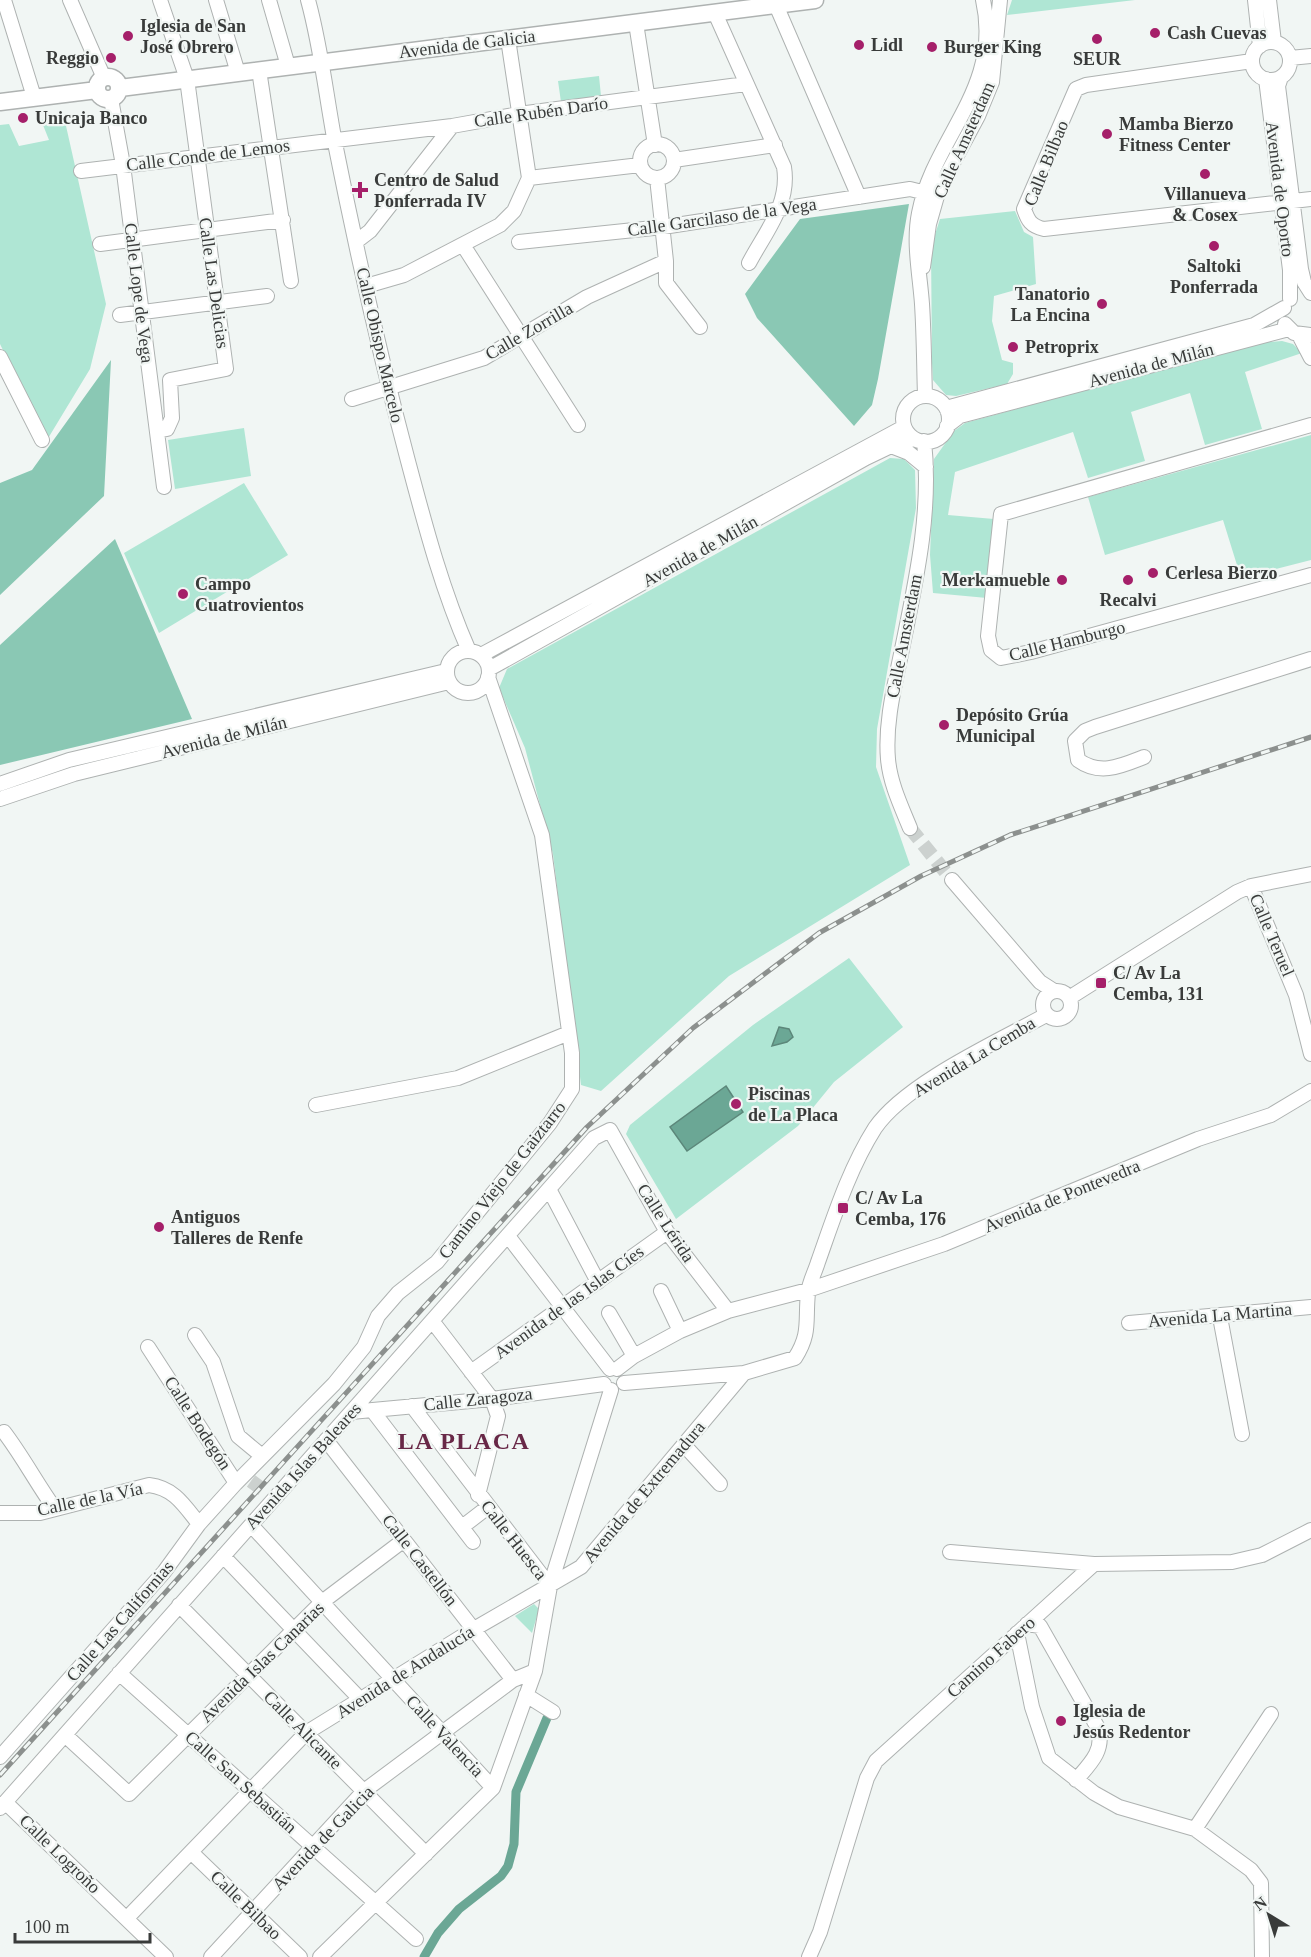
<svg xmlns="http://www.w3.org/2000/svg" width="1311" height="1957" font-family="'Times New Roman',serif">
	<rect width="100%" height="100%" fill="#f1f6f4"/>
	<path fill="#afe6d4" d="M1012,0H1135L1007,15Z
		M599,76L601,96L561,102L558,81Z
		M64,117L106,304L90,369L47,440L0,344V125L9,124L19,146L49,140L41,120Z
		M1015,211L1024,232L1033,237L1036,284L994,296L992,321L1002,360L1013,363V374L1007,384L956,396L946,395L933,380L932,363L931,247L940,219Z
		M1282,341L1293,344L1302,353L1245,372L1262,429L1205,445L1190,393L1131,412L1145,461L1088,478L1073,432L955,472L948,515L994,519L987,598L933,593L930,555L934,459L954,431L965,423L1256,343Z
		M244,428L251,476L175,489L168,440Z
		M1311,435V560L1241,578L1223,520L1105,555L1088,497Z
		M890,458L904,459L915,470L916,508L877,729L876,767L910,865L729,976L601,1091L581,1085L553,854L525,748L499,688L507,669Z
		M244,483L288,555L159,633L124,553Z
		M849,958L903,1027L834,1082L798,1126L676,1219L626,1134L630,1125L753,1025Z
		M534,1604L539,1609L532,1633L515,1616Z"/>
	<path fill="#8ac8b4" d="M909,204L878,379L872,405L854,426L757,318L745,294L800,219Z
		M111,360L104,496L0,595V483L32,470Z
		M115,539L192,719L0,765V645Z"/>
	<path fill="#6ba795" stroke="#5c877a" stroke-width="1.5" d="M779,1027L789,1029L793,1037L787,1042L772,1046Z
		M726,1086L743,1112L687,1151L670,1127Z"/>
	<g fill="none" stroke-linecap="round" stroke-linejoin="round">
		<path stroke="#6ba795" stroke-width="9" d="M424,1957L438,1933L459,1909L501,1876L508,1866L514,1844L516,1792L547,1718"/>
		<path stroke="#ccd1cf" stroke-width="14" stroke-dasharray="14 7" stroke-linecap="butt" d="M910,828L952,880
			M251,1481L266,1492"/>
		<g stroke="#aeb2b1" stroke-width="16">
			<path id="minor" d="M4,0L34,97
				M70,0L104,78
				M216,0L238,73
				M269,0L288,66
				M308,0C321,47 326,95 335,143C356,249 380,356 408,461C425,525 442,590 469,651
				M1255,0L1260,46
				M1269,0L1274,42
				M776,5L859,197
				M715,13L784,167C790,204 766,231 749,263
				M636,23L655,145
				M1252 61a19 19 0 1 1 38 0a19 19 0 1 1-38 0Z
				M1290,58L1311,56
				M1252,61L1086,85L1076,89L1024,209C1028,221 1031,226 1044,229L1311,199
				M259,70L291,281
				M1281,77L1278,86L1301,269L1304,282L1311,293
				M1266,79L1290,270V299
				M111,99L123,165L164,487
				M640 161a17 17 0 1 1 34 0a17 17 0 1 1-34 0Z
				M674,160L775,145
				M81,171L452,126L519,114L746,84
				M529,178L640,165
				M657,178L666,261V283L700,327
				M357,241L370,231L452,126
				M519,242L663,227L910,189L926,193
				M100,244L283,220
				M463,245L578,425
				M923,267L929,224L939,189L978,116L992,82L1000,0
				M366,286L404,275L500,225L514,211L529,178L508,39
				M120,315L267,296
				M1285,324L1294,333L1311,335
				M1299,335L1311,358
				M0,357L42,440
				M925,396C924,365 924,335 922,304C920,275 913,243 919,213C934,136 1003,88 983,0
				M903 419a23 23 0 1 1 46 0a23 23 0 1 1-46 0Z
				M352,399L484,358L587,297L666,261
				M946,408L1254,325L1284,308
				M1311,425L1001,514L988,636L991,650L1001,658L1031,652L1311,575
				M947,426L960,416L1289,329
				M157,431L167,429L172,418L170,380L226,369L187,79L160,0
				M891,446L909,453L926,467
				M447 672a21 21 0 1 1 42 0a21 21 0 1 1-42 0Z
				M481,655L904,427
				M489,669L866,458L891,446L914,439
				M1144,757C1121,766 1100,776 1078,760L1075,741L1085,731L1095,727L1311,659
				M0,784L69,760L446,671
				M0,799L74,774L449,682
				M910,828C901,806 890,783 888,759C885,724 894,688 901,654C915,585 932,513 924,441
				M952,880L1040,982L1054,991
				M1251,886L1296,995L1311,1054
				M1043 1005a14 14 0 1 1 28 0a14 14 0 1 1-28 0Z
				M1069,998L1237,892L1251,886L1311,874
				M316,1105L458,1078L569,1033
				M549,1189L598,1282
				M508,1236L610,1369
				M661,1291L680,1331
				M609,1313L634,1356
				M1220,1317L1242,1434
				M433,1322L492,1399L498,1416L478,1495
				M1129,1323L1311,1307
				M195,1335L213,1362L238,1436L262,1456
				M148,1347L236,1483L334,1384L364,1347L378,1316L398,1293L437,1262L550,1123L572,1089V1053L542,835L488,677
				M617,1369L634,1356L680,1331L728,1311L808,1290L944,1244L1198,1139L1271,1115L1311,1091
				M471,1372L667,1232
				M624,1383L744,1373L795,1358C811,1333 805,1321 808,1293C809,1283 815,1272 818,1262C834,1217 849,1169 875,1128C906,1083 997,1042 1046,1015
				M412,1406L550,1586
				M372,1410L473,1542
				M351,1412L492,1399L604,1384
				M4,1432C23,1457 37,1484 55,1509
				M326,1440L513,1680
				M684,1445L720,1484
				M0,1513H40L149,1485C174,1488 184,1505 199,1524
				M251,1525L493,1788
				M462,1527L488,1507
				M950,1552L1094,1564
				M223,1556L361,1700
				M179,1605L426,1854
				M1027,1624L1040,1626L1098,1728C1105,1750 1090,1764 1076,1780
				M1017,1633L1032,1707L1049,1758L1094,1793L1119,1807L1195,1829L1251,1870L1261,1883L1262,1957
				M119,1673L416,1939
				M526,1695L553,1712
				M65,1735L129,1794L322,1602L404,1540
				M0,1757L164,1572L199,1524L236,1483
				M5,1802L166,1957
				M0,1808L594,1138L610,1130L667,1232L728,1311
				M1195,1829L1271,1714
				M192,1853L300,1957
				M127,1918L306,1733L474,1629L581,1567L744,1373
				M211,1957L364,1791L513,1680L535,1671
				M320,1957L493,1788L535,1671L550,1586L611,1390
				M809,1957L820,1932L867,1778L876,1761L1094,1564L1232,1562L1262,1555L1311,1530"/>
		</g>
		<g stroke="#aeb2b1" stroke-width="19">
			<path id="major" d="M97 88a11 11 0 1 1 22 0a11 11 0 1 1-22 0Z
				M120,88L815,0
				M0,102L97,90"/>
		</g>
		<use href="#minor" stroke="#fff" stroke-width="14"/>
		<use href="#major" stroke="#fff" stroke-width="16"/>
		<g stroke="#8c908e" stroke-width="5">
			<path id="rail" d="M0,1775L587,1127L693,1028L819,933L921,876L1010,835L1311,737"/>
		</g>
		<use href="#rail" stroke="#f1f6f4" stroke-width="3" stroke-dasharray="9" stroke-linecap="butt"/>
	</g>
	<g fill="#a51f69" stroke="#f1f6f4" stroke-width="2">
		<circle cx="1155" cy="33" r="6"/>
		<circle cx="128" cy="36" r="6"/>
		<circle cx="1097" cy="39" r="6"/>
		<circle cx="859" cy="45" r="6"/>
		<circle cx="932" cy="47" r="6"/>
		<circle cx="111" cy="58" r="6"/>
		<circle cx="23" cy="118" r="6"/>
		<circle cx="1107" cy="134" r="6"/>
		<circle cx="1205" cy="174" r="6"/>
		<path d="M357 181h6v6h6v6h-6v6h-6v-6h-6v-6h6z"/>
		<circle cx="1214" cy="246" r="6"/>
		<circle cx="1102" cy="304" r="6"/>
		<circle cx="1013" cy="347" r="6"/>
		<circle cx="1153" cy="573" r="6"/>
		<circle cx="1062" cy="580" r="6"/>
		<circle cx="1128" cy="580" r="6"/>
		<circle cx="183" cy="594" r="6"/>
		<circle cx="944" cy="725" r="6"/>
		<rect x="1095" y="977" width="12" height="12" rx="3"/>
		<circle cx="736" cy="1104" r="6"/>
		<rect x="837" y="1202" width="12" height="12" rx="3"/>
		<circle cx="159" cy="1227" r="6"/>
		<circle cx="1061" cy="1721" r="6"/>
	</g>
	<g text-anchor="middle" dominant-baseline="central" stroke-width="4.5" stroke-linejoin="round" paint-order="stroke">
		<g font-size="18" font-weight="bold" fill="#393b3a" stroke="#f1f6f4" text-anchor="start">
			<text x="140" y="26">Iglesia de San<tspan x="140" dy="21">José Obrero</tspan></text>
			<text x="1167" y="33">Cash Cuevas</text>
			<text x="871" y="45">Lidl</text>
			<text x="944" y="47">Burger King</text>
			<text x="99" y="58" text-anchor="end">Reggio</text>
			<text x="1097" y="59" text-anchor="middle">SEUR</text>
			<text x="35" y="118">Unicaja Banco</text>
			<text x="1119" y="124">Mamba Bierzo<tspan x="1119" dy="21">Fitness Center</tspan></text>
			<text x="374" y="180">Centro de Salud<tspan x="374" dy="21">Ponferrada IV</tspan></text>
			<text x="1205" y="194" text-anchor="middle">Villanueva<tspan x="1205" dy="21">&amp; Cosex</tspan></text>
			<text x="1214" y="266" text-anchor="middle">Saltoki<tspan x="1214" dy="21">Ponferrada</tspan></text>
			<text x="1090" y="294" text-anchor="end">Tanatorio<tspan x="1090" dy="21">La Encina</tspan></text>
			<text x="1025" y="347">Petroprix</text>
			<text x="1165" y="573">Cerlesa Bierzo</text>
			<text x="1050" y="580" text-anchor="end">Merkamueble</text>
			<text x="195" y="584">Campo<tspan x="195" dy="21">Cuatrovientos</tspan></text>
			<text x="1128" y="600" text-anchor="middle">Recalvi</text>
			<text x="956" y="715">Depósito Grúa<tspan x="956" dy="21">Municipal</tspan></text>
			<text x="1113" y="973">C/ Av La<tspan x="1113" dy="21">Cemba, 131</tspan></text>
			<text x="748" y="1094">Piscinas<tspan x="748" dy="21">de La Placa</tspan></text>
			<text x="855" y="1198">C/ Av La<tspan x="855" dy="21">Cemba, 176</tspan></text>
			<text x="171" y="1217">Antiguos<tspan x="171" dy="21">Talleres de Renfe</tspan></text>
			<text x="1073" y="1711">Iglesia de<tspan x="1073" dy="21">Jesús Redentor</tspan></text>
		</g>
		<g font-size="18" fill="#393b3a" stroke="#f1f6f4">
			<text transform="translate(467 44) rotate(-7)">Avenida de Galicia</text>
			<text transform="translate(541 112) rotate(-8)">Calle Rubén Darío</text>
			<text transform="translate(964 140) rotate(-66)">Calle Amsterdam</text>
			<text transform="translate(208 155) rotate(-7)">Calle Conde de Lemos</text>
			<text transform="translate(1046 163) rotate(-68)">Calle Bilbao</text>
			<text transform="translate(1280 189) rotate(83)">Avenida de Oporto</text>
			<text transform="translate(722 217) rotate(-8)">Calle Garcilaso de la Vega</text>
			<text transform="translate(214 283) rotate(82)">Calle Las Delicias</text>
			<text transform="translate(139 293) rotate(83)">Calle Lope de Vega</text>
			<text transform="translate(529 331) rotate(-30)">Calle Zorrilla</text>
			<text transform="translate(380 345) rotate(77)">Calle Obispo Marcelo</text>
			<text transform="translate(1151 365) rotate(-15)">Avenida de Milán</text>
			<text transform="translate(700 551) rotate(-29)">Avenida de Milán</text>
			<text transform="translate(904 636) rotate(-79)">Calle Amsterdam</text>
			<text transform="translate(1067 641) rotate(-14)">Calle Hamburgo</text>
			<text transform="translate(224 737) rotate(-14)">Avenida de Milán</text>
			<text transform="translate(1272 935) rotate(67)">Calle Teruel</text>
			<text transform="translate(974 1057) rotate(-31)">Avenida La Cemba</text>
			<text transform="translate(502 1180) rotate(-52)">Camino Viejo de Gaiztarro</text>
			<text transform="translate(1062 1196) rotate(-22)">Avenida de Pontevedra</text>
			<text transform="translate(666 1223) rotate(57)">Calle Lérida</text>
			<text transform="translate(569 1302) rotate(-36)">Avenida de las Islas Cíes</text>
			<text transform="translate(1220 1315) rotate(-5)">Avenida La Martina</text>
			<text transform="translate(478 1399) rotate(-6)">Calle Zaragoza</text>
			<text transform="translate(198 1423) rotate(57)">Calle Bodegón</text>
			<text transform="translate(303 1466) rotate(-48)">Avenida Islas Baleares</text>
			<text transform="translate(644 1492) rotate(-50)">Avenida de Extremadura</text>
			<text transform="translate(90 1499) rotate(-12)">Calle de la Vía</text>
			<text transform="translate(514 1540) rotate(52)">Calle Huesca</text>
			<text transform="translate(420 1560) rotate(52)">Calle Castellón</text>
			<text transform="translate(120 1621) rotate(-49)">Calle Las Californias</text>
			<text transform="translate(991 1657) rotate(-42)">Camino Fabero</text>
			<text transform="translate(262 1662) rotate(-44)">Avenida Islas Canarias</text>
			<text transform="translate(405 1672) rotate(-32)">Avenida de Andalucía</text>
			<text transform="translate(303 1730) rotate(45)">Calle Alicante</text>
			<text transform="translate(445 1736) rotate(47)">Calle Valencia</text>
			<text transform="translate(241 1782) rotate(42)">Calle San Sebastián</text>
			<text transform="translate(323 1838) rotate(-46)">Avenida de Galicia</text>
			<text transform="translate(60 1854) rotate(44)">Calle Logroño</text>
			<text transform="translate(246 1905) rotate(44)">Calle Bilbao</text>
		</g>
		<g font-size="24" font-weight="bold" letter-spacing="1.5" fill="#682847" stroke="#f1f6f4">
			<text x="464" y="1441">LA PLACA</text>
		</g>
	</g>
	<g transform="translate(1269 1915) rotate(322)" stroke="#f1f6f4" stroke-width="4.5" paint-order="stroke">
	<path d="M0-4.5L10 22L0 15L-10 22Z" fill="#393b3a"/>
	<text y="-9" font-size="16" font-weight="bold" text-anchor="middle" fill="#393b3a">N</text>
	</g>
	<path d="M15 1933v9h135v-9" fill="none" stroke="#393b3a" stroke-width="3"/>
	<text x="24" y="1933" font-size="18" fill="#393b3a" stroke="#f1f6f4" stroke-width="4.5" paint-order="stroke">100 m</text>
</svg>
